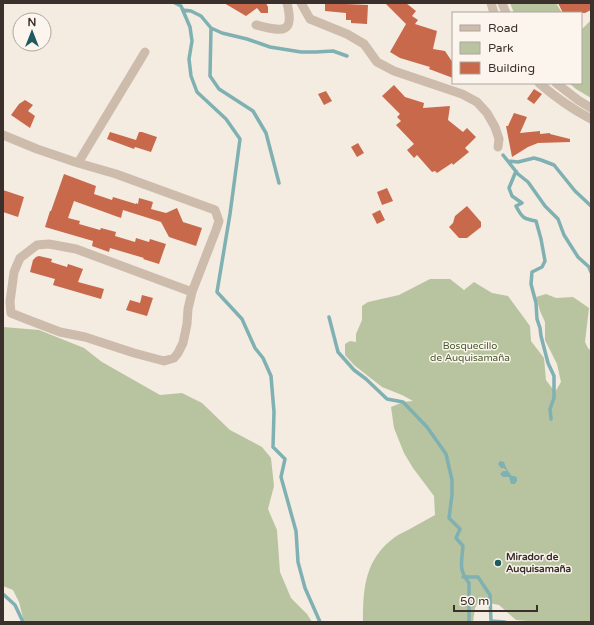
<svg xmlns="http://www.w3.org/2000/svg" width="594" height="625" font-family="'Varela Round',sans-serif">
	<rect width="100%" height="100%" fill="#f4ebe1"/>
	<path fill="#b8c4a0" d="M510,3H556L562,13H514Z
		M591,20V98L576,89L569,83H581V30Z
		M430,279H450L464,290L474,282L492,293L508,296L530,326L531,341L544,358L546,380L555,392L561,382L557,364L545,340V322L540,311L536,297L546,294L556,298L573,297L589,308L585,342L588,348L591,351V622H528V621L516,620L499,605L479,601L475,608L473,622H363C363,587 365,559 395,537C399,534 404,532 408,530C417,525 426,520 435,515L434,496L413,468L404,453L394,428L391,407L403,402L413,401L402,395L382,387L354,365L345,355V344L350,341L356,342V334L362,320V306L368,302L399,295Z
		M3,327L39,330L84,348L102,362L160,395L182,393L202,403L230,430L262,447L271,458L274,486L268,509L277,530L280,572L291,598L307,614L312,622H24L19,602L13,590L3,586Z"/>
	<path fill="#7fb0b2" d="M500,461L504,462C506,468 508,472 512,476H515L517,478V481L515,484H511L509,477H503L500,474L503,471H507L504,468H501L498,464Z"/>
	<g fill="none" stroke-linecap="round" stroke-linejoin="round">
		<path stroke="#7fb0b2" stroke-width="3.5" d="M175,3L181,6L190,27L192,41L189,59L191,76L197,92L226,119L240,139L230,214L217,292L242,319L255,348L263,358L271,376L274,412L273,447L285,459L281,477L296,531L298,562L305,588L320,622
			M183,10L191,11L201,16L211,28L222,33L247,39L270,47L301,52H316L333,51L347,56
			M211,28L210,76L219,89L253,111L266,133L279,183
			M503,155L518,174L528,182L545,206L558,219L564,235L578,257L589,267L591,272
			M508,161L518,162L534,158L541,160L554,165L575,191L591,206
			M516,171L509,188L512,196L522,203L516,206C522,218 524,219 536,221L541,239L545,261L542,267L532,272L531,284L536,303L537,319L540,328L541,336L548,363L554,376V398L550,409L551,419
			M329,317L338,352L354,370L366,379L387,399L403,402L427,427L446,454L452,480V495L449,518L460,529L456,538L463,546C462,561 458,570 469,583V622
			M463,577H478L490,595L491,621L505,622
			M3,594L15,605L23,622"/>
	</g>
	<path fill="#c8694b" d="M224,3H266L268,7V13H261L257,8L246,16Z
		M325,3L368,5L367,24L351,23V20H346V13L325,11Z
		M385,3H406L416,11L412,16L418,20L415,24L437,31L433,49L445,51L453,63V78L429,69L430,67L400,58L390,52L406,24Z
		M558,3H591V10L585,13H563Z
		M394,85L405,97L424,103L423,108L450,106L448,120L463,132L467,128L476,137L465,148L469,152L453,165L452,163L437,173L435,171L432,172L417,155L414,158L407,150L414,144L396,125L401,121L397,117L400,114L382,96Z
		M534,89L542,94L534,104L527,99Z
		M326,91L332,101L324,105L318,94Z
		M25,100L33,105L28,111L35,116L30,128L11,115L19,104Z
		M514,113L527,117L520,133L540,131V134L550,133V134L570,139V142L538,143L528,147L512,157L506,126H508Z
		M110,132L136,140L139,132H142L157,137L151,152L135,147L134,149L107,139Z
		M358,143L364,153L357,157L351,147Z
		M64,174L96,186L94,194L112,200L113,197L136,204V203L138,204L139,198L153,202L151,209L166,213L177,208L183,222L202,228L196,246L169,237L161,222L123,210L121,218L74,201L68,218L80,221L79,224L100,230L101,228L116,232L115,236L135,242L136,238L149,242L150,239L166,244L159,264L143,259L144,258L110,248L109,252L92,246L93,241L45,227L50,211H51Z
		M387,188L393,201L382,205L377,192Z
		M3,190L24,197L18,217L3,212Z
		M467,206L481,222V227L467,238H459L449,227L453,223L455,216Z
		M380,210L385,220L377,224L372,214Z
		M39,256L52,259L51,262L67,267L68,264L83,269L78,282L104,289L101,299L53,285L55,279L30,272L33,260L36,257Z
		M142,295L153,298L147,316L126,310L130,300L140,303Z"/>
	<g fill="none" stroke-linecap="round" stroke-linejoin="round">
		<path stroke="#cdbbac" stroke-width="9" d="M301,3L310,19L347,34L364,44L377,62L394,71L462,94L477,102L487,113L495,127L499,139L498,147
			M491,3L494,13
			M502,3L506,13
			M256,25C281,31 295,36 287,3
			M539,83C555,97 572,109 591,119
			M556,83L578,100L591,108
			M3,135L37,149L78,163L116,174L215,210L219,221L216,230L192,292L188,309L187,324L183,343L178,353L174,358L164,361L134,353L85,337L60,332L26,319L11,313L10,302L14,272L20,258L37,245L49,244L76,249L192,292
			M78,163L145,52"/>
	</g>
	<circle fill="#1f5a5e" stroke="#fbf5ee" stroke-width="1.5" cx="498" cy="563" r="4"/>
	<g text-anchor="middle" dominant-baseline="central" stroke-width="3" stroke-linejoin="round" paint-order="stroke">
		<g font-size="10" fill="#4a5a2e" stroke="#fbf5ee">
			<text x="470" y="346">Bosquecillo<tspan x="470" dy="12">de Auquisamaña</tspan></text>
		</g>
		<g font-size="10" font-weight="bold" fill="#3b302b" stroke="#fbf5ee" text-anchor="start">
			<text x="506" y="557">Mirador de<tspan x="506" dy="12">Auquisamaña</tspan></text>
		</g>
	</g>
	<rect width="594" height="625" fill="none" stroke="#3b302b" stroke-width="8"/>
	<rect x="452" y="12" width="130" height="72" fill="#fbf5ee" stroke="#aea6a0"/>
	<rect x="460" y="25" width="20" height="6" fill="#cdbbac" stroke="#aea6a0"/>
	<text x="488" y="32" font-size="12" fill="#3b302b">Road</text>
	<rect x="460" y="42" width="20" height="12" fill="#b8c4a0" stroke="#aea6a0"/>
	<text x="488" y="52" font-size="12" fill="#3b302b">Park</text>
	<rect x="460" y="62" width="20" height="12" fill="#c8694b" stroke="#aea6a0"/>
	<text x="488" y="72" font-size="12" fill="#3b302b">Building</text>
	<g transform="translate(32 32)"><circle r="19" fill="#fbf5ee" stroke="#aea6a0"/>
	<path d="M0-3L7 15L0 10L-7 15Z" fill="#1f5a5e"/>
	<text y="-6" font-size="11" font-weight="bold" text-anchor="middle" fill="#3b302b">N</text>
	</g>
	<path d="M454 605v6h83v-6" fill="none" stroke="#3b302b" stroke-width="2"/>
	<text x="460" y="605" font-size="12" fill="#3b302b" stroke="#fbf5ee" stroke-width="3" paint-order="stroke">50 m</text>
</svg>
